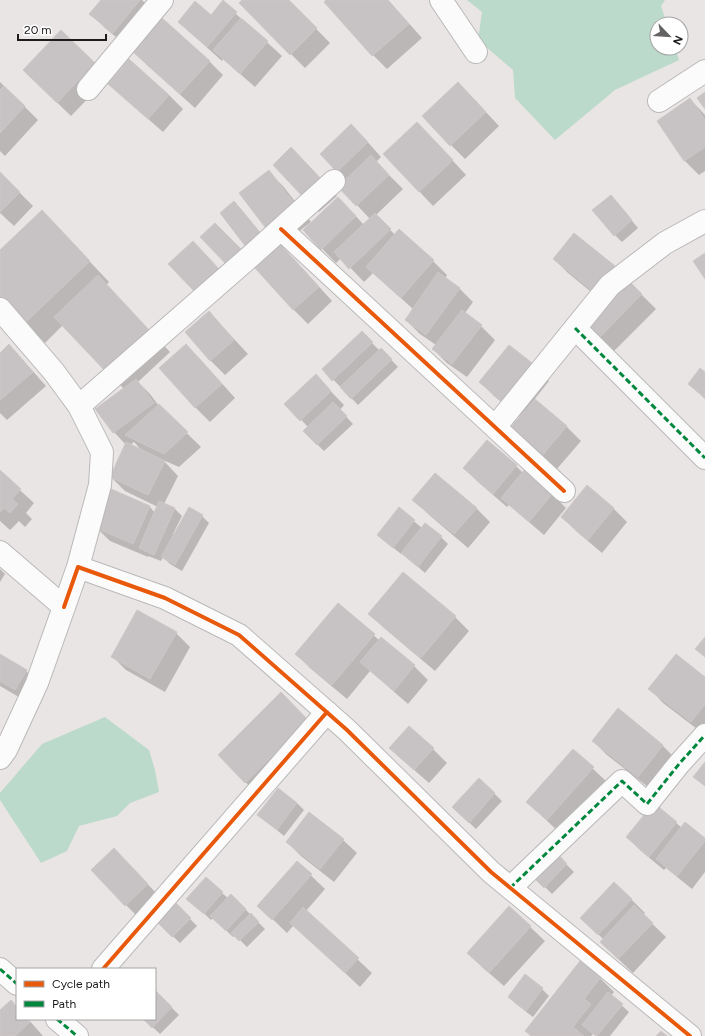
<svg xmlns="http://www.w3.org/2000/svg" width="705" height="1036" font-family="Figtree,sans-serif">
	<rect width="100%" height="100%" fill="#eae5e5"/>
	<path fill="#bbdacc" d="M467,0H665L661,6L667,24H657V48H675L679,60L615,90L555,140L515,98L513,70L478,40L482,12Z
		M105,717L149,750L155,770L159,792L130,803L117,816L79,826L67,851L41,863L0,800V793L42,744Z"/>
	<path fill="#0003" fill-rule="evenodd" d="M102,0H142L155,13L127,46L105,28L91,14Z
		M244,0H288L330,43L305,68L291,54Z
		M328,0H388L422,38L387,69L373,55Z
		M223,2L282,56L255,87L223,59L222,61L193,35L179,22L211,16Z
		M134,52L209,61L223,75L195,108L148,66Z
		M129,61L169,95L183,109L163,132L123,97L109,83Z
		M94,64L108,78L71,116L38,84Z
		M0,82L38,120L5,156L0,151Z
		M472,97L499,126L465,159L451,145Z
		M690,99L705,115V171L699,175L685,161L658,121Z
		M431,137L466,175L433,206L384,154Z
		M365,139L381,157L376,162L403,189L376,215L395,235L399,231L433,261L447,275L445,278L459,288L473,302L465,313L481,326L495,340L467,377L447,363L433,349L436,345L420,334L406,320L413,309L373,273L364,282L341,258L336,263L304,230L352,212L364,225L370,219L340,187L347,180L321,154Z
		M305,162L337,196L319,212L305,198Z
		M269,172L283,186L311,222L283,244Z
		M0,173L33,206L14,226L0,213Z
		M234,202L241,209L268,242Z
		M617,203L638,228L622,242L615,235Z
		M62,232L109,282L106,285L170,352L138,382L150,394L159,406L201,447L179,467L163,460L178,476L164,504L175,509L182,516L173,534L175,535L202,516L209,523L182,571L170,564L163,557L161,561L148,556V557L110,541L96,527L150,507L155,513L158,507L125,491L111,477L126,445L114,432L124,389L63,325L45,343L0,297V251ZM134,442L142,451L130,445Z
		M574,234L614,267L656,309L613,352L586,325L606,304L568,273L554,259Z
		M280,245L294,259L332,301L308,324L294,310L256,268Z
		M209,312L248,354L225,375L211,361L186,333Z
		M362,333L380,351L381,349L398,367L358,405L323,369Z
		M186,345L200,359L235,398L210,422L196,408L160,368Z
		M9,346L23,360L46,386L7,420L0,413V354Z
		M535,367L549,381L534,400L567,427L581,441L556,470L524,443L520,417L494,396L480,382Z
		M705,373V399L689,384Z
		M316,376L344,405L340,410L353,424L324,451L317,444L308,427L286,404Z
		M516,466L523,473L552,494L566,508L544,535L509,505L507,507L478,482L464,468Z
		M0,472L34,503L26,513L32,519L25,527L19,521L10,530L0,521Z
		M414,500L476,508L490,522L468,548L428,514Z
		M613,508L627,522L602,553L576,531L562,517Z
		M399,509L422,528L425,524L441,537L448,544L425,573L402,553L401,554L385,541Z
		M0,569L5,574L0,582Z
		M338,604L379,640L414,666L428,680L408,704L370,671L347,699L310,668L296,654Z
		M370,614L455,617L469,631L435,671L384,628Z
		M176,633L190,647L165,692L126,670L112,656Z
		M0,655L26,671L40,685L29,703L0,686Z
		M705,678V735L663,703L650,689Z
		M281,694L321,734L259,796L219,755Z
		M593,741L662,745L676,759L652,790L607,755Z
		M391,748L433,749L447,763L429,783L405,762Z
		M573,750L607,782L561,834L527,802Z
		M479,779L502,801L476,829L460,814Z
		M278,789L297,803L304,810L284,836L266,821Z
		M654,804L682,828L705,839V872L692,889L666,868L664,870L641,851L627,837Z
		M343,840L357,853L334,882L301,856L287,842Z
		M557,855L574,872L552,894L535,877Z
		M297,862L325,889L306,911L372,973L360,987L294,925L287,933L259,906Z
		M128,864L161,898L140,919L126,905Z
		M222,893L228,898L231,895L265,929L247,947L235,935L233,937L213,918L211,920L195,905Z
		M631,899L645,913L643,915L666,937L633,973L615,956L603,939L582,918Z
		M174,903L197,926L180,943L157,921Z
		M509,907L545,941L504,986L482,967Z
		M600,978L614,992L611,996L629,1012L610,1036H596L593,1034L591,1036H531Z
		M542,989L549,996L533,1017L516,1004L509,997Z
		M155,991L179,1015L160,1034L144,1019H155Z
		M17,1008V1019H28L43,1036H0V1011Z"/>
	<path fill="#c7c2c3" stroke="#cdc7c7" d="M101,0H140L113,33L89,14Z
		M223,0L237,12L207,47L178,22L195,1L211,15Z
		M242,0H289L317,28L290,55L239,3Z
		M326,0H388L409,24L372,56L324,2Z
		M162,18L210,61L180,94L133,52Z
		M241,18L268,41L240,74L213,50Z
		M61,30L95,63L57,103L23,70Z
		M129,59L169,95L148,119L108,84Z
		M458,82L486,112L450,146L422,116Z
		M4,86L25,106L0,133V90Z
		M705,92V109L697,98Z
		M690,98L705,120V147L684,161L657,121Z
		M417,122L453,160L419,192L383,154Z
		M351,124L368,142L337,172L320,154Z
		M291,147L323,181L305,199L273,165Z
		M371,155L389,175L356,206L338,187Z
		M269,170L297,207L268,231L239,193Z
		M0,172L20,192L0,212Z
		M611,195L632,220L614,236L592,210Z
		M338,197L356,216L321,250L303,230Z
		M234,201L262,235L246,247L220,213Z
		M42,210L90,261L24,324L0,298V250Z
		M375,213L391,229L349,269L334,252Z
		M215,223L242,250L226,264L200,237Z
		M399,229L434,260L401,298L366,267Z
		M574,233L615,266L594,292L553,259Z
		M193,241L220,270L196,293L168,264Z
		M280,244L319,287L293,310L255,268Z
		M705,253V279L693,261Z
		M438,272L460,288L426,335L405,320Z
		M98,275L150,331L107,373L54,317Z
		M628,280L642,294L598,339L584,325Z
		M462,310L482,325L452,364L432,349Z
		M209,311L234,340L210,361L185,332Z
		M362,331L373,342L332,381L322,369Z
		M9,344L33,372L0,400V353Z
		M186,344L222,384L195,408L159,368Z
		M509,345L536,366L505,404L479,382Z
		M381,348L392,359L351,399L340,387Z
		M700,368L705,372V398L688,384Z
		M316,374L331,391L300,421L284,404Z
		M136,379L154,403L113,433L95,409Z
		M535,399L567,426L541,457L509,429Z
		M333,402L347,416L317,445L303,431Z
		M159,404L188,432L164,454L125,435Z
		M487,440L517,465L493,494L463,468Z
		M126,442L165,461L148,495L110,477Z
		M525,469L553,493L529,522L501,498Z
		M0,470L21,489L12,499L18,504L10,513L4,508L0,512Z
		M435,473L477,508L454,534L412,500Z
		M587,485L614,508L588,540L561,517Z
		M111,489L150,506L133,544L94,527Z
		M159,501L175,508L154,555L139,548Z
		M189,507L203,515L175,565L161,557Z
		M399,507L415,520L393,548L377,535Z
		M425,523L442,536L418,567L401,553Z
		M403,572L456,616L421,658L368,614Z
		M338,603L375,634L332,685L295,654Z
		M137,610L177,632L150,679L111,657Z
		M381,637L415,665L394,691L360,662Z
		M705,637V657L695,649Z
		M0,654L27,670L15,690L0,681Z
		M676,654L705,677V704L691,722L648,689Z
		M281,692L308,720L245,783L218,755Z
		M618,708L663,745L638,777L592,741Z
		M409,726L434,748L414,770L389,748Z
		M573,749L594,767L547,820L526,802Z
		M705,762V786L693,777Z
		M479,778L495,793L469,823L452,807Z
		M278,788L297,803L277,830L257,815Z
		M654,803L677,822L649,857L626,837Z
		M309,812L344,839L320,869L286,842Z
		M685,822L705,838V841L677,876L656,859Z
		M114,848L148,884L125,906L91,870Z
		M557,853L567,864L544,888L533,877Z
		M297,861L312,874L272,920L257,906Z
		M206,877L223,892L204,914L186,899Z
		M614,882L632,899L598,935L580,918Z
		M231,894L246,909L226,931L210,916Z
		M174,901L191,918L172,937L156,921Z
		M634,905L653,923L618,959L600,942Z
		M509,906L531,926L489,973L467,953Z
		M303,907L359,958L345,973L290,923Z
		M251,913L259,922L239,941L231,933Z
		M580,961L601,977L584,999L591,1004L573,1027L584,1036H531L525,1031Z
		M525,974L543,988L526,1011L508,997Z
		M155,990L172,1007L152,1028L143,1019H155Z
		M608,992L623,1004L597,1036H596L582,1025Z
		M11,1000L17,1007V1019H27L30,1022L15,1036H0V1010Z
		M661,1031L667,1036H656Z"/>
	<g fill="none" stroke-linecap="round" stroke-linejoin="round">
		<g stroke="#bab8b8" stroke-width="24">
			<path id="minor" d="M441,0L476,52
				M88,89L162,0
				M659,101L705,71
				M281,229L564,491
				M0,309L54,372L79,406L102,452L100,485L78,567
				M575,328L705,458
				M79,406L253,254L334,181
				M495,427L610,285L665,243L705,221
				M0,552L64,607L37,683L6,750L0,758
				M64,607L78,567L165,598L239,635L347,730L491,872L690,1036
				M510,888L622,781L647,804L679,764L705,735
				M0,969L17,984
				M103,969L327,712
				M57,1019L77,1036"/>
		</g>
		<use href="#minor" stroke="#fcfbfb" stroke-width="22"/>
		<path stroke="#00873e" stroke-width="3" stroke-dasharray="6 3" stroke-linecap="butt" d="M575,328L705,458
			M510,888L622,781L647,804L679,764L705,735
			M0,969L17,984
			M57,1019L77,1036"/>
		<g stroke="#fff" stroke-width="6">
			<path id="cycleway" d="M281,229L564,491
				M64,607L78,567L165,598L239,635L347,730L491,872L690,1036
				M103,969L327,712"/>
		</g>
		<use href="#cycleway" stroke="#e8590c" stroke-width="4"/>
	</g>
	<rect x="16" y="968" width="140" height="52" fill="#ffffff" stroke="#a4a4a4"/>
	<rect x="24" y="981" width="20" height="6" fill="#e8590c" stroke="#a4a4a4"/>
	<text x="52" y="988" font-size="12" fill="#1c1c1c">Cycle path</text>
	<rect x="24" y="1001" width="20" height="6" fill="#00873e" stroke="#a4a4a4"/>
	<text x="52" y="1008" font-size="12" fill="#1c1c1c">Path</text>
	<g transform="translate(669 36) rotate(115)"><circle r="19" fill="#ffffff" stroke="#a4a4a4"/>
	<path d="M0-3L7 15L0 10L-7 15Z" fill="#646262"/>
	<text y="-6" font-size="11" font-weight="bold" text-anchor="middle" fill="#1c1c1c">N</text>
	</g>
	<path d="M18 34v6h88v-6" fill="none" stroke="#1c1c1c" stroke-width="2"/>
	<text x="24" y="34" font-size="12" fill="#1c1c1c" stroke="#ffffff" stroke-width="3" paint-order="stroke">20 m</text>
</svg>
